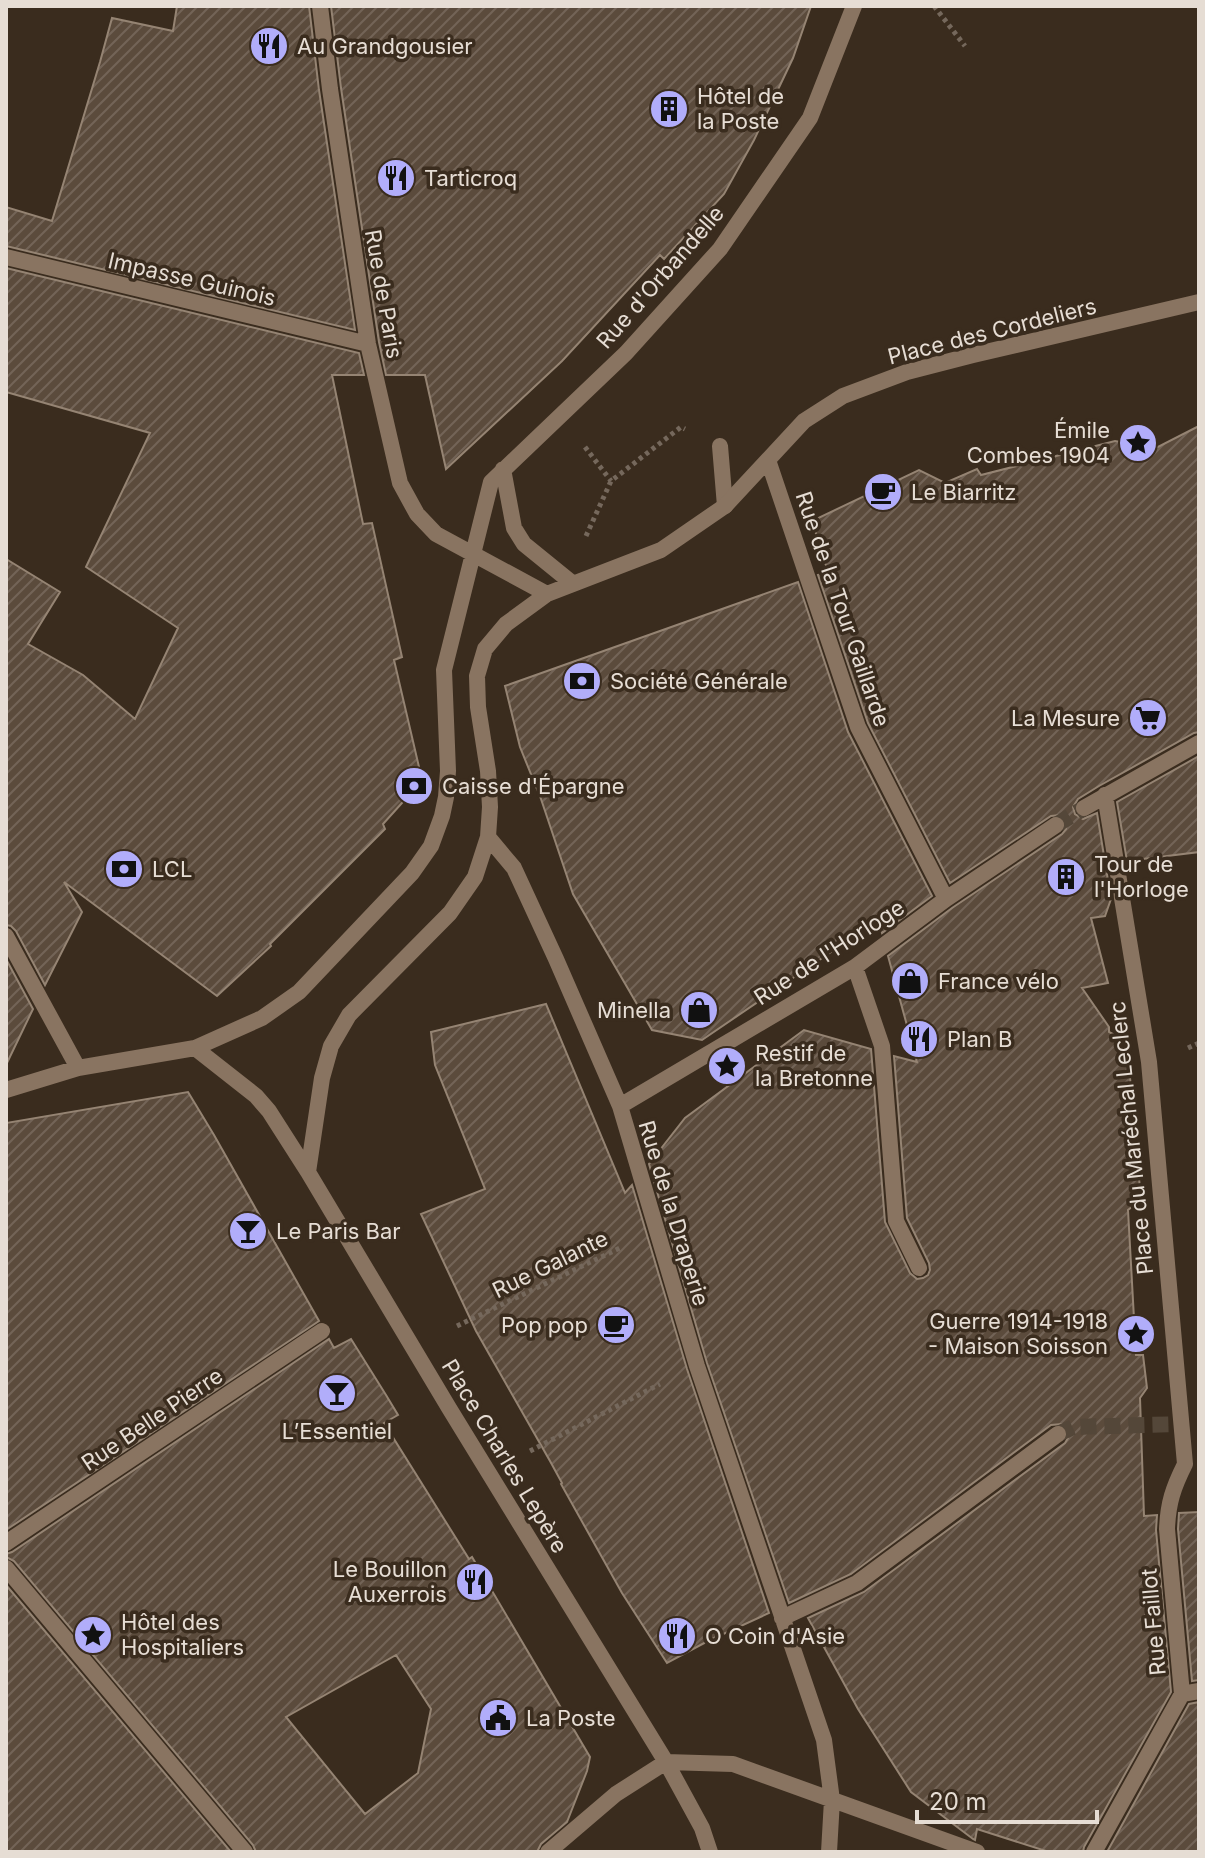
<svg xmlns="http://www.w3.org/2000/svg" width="1205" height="1858" font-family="Inter,sans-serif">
	<defs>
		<pattern id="building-hatch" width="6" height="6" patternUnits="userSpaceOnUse" patternTransform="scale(2)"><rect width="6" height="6" fill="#5b4b3c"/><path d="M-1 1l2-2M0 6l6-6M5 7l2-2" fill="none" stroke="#736457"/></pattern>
	</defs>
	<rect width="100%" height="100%" fill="#3a2c1e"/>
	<path fill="url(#building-hatch)" stroke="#958473" stroke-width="2" fill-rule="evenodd" d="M177,6H309L319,90L355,330L6,246V207L52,221L100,62L112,18L173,31Z
		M331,6H811L793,58L754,140L724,194L664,259L660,255L562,361L446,469L425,375H386L379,342L341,88Z
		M6,268L359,353L364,375H332L363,524L372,523L402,657L394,660L419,767L411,793L383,824L385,829L270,944L271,946L217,996L64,882L82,912L45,985L16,931L11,926L6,925V559L60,592L28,644L83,675L135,719L178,628L86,567L150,433L6,392Z
		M1199,426V732L1194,733L1099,786L1078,799L1073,807L1075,814L1083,819L1097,813L1111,899L1105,916L1091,918L1108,983L1082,988L1109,1027V1032L1113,1034L1128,1055L1141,1200L1128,1210L1136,1355H1143L1147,1388L1140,1398L1144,1516L1157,1515L1156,1530L1171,1692L1084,1847L1083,1852H1049L977,1829L975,1840L973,1839L911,1792L858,1709L808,1618L864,1592L1065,1443L1068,1438L1067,1428L1062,1424L1051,1425L851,1574L789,1603L707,1363L649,1164L685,1118L804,1030L871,1049L885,1222L910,1273L917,1279L923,1278L928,1275L930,1270L929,1263L907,1218L894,1056L917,1062L888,956L952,908L1062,834L1066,829L1067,823L1065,818L1060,815L1051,816L950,883L868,723L818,575L828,572L812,521L919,470L945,483L977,469L981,475L1115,441L1156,448Z
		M798,582L848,732L932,896L882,933L878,920L702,1040L652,1030L573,894L541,799L520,747L505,686Z
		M1199,756V852L1127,861L1117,802Z
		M6,959L33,1009L6,1065Z
		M546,1004L625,1193L632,1185L687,1369L769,1613L708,1641L667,1663L622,1593L561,1484L562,1483L550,1461L476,1331L421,1214L485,1189L435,1065L431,1032Z
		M188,1092L214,1135L319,1321L6,1530V1123Z
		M329,1339L334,1348L351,1339L386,1395L398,1415L384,1423L469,1559L472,1557L590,1757L587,1771L567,1822L541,1844L537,1852H256L253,1845L14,1561L6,1557V1554L12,1552ZM396,1655L431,1709L418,1773L365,1814L286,1717Z
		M1199,1512V1680L1192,1681L1178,1529L1179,1513Z
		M6,1585L231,1852H6Z
		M1199,1702V1852H1107L1189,1704Z"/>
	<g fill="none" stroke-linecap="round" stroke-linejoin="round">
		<path stroke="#544739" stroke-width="16" stroke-dasharray="16 8" stroke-linecap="butt" d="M1056,825L1084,808
			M1058,1434L1073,1427L1182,1424"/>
		<path stroke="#75685c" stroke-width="5" stroke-dasharray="4 4" stroke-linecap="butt" d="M934,6L965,46
			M585,447L611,481
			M586,536L611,481L681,427L685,429
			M1188,1048L1199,1043
			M457,1326L622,1247
			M530,1451L660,1384"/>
		<path stroke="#897461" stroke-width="16" d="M720,446L725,506"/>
		<path stroke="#897461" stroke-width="16" d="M320,6L330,89L368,344L400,483L417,514L436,534L547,594
			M6,257L368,344
			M768,460L858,727L946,899
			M503,469L514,528L524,544L572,583
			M1105,795L1149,1062L1185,1464
			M1084,808L1199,743
			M488,837L514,868L556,959L620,1106L697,1366L824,1740L832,1800L829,1852
			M6,936L78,1068
			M855,967L882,1046L896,1221L919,1268
			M195,1048L256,1096L269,1111L308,1172L449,1408L666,1762L702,1828L710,1852
			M6,1090L78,1068L195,1048L262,1018L299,992L412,873L431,846L442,816L446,797L448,771L444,670L491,482L626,353L720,249L810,118L854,6
			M620,1106L855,967L946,899L1056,825
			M308,1172L322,1078L331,1046L349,1015L450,913L475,877L488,837L490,807L488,771L478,707L477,676L485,649L506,624L547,594L661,550L725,506L804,421L843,396L907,372L973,355L1199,302
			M6,1543L322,1331
			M6,1568L245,1852
			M782,1618L857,1583L1058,1434
			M1182,1694L1199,1691
			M666,1762L733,1764L977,1852
			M548,1852L616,1794L666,1762
			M1094,1852L1182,1694L1167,1529C1168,1503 1173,1488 1185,1464"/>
	</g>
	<defs>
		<g id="restaurant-disc" transform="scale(2)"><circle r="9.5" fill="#b1adfa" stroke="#3a2c1e"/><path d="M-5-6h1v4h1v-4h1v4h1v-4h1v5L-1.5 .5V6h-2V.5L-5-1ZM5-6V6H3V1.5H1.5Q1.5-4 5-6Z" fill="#111"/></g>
		<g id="building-disc" transform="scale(2)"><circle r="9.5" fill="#b1adfa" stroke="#3a2c1e"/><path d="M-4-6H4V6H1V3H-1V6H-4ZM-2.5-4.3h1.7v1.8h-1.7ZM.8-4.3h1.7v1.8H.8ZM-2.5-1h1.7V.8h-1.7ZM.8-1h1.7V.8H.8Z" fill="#111"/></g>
		<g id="sight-disc" transform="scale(2)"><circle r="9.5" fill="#b1adfa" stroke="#3a2c1e"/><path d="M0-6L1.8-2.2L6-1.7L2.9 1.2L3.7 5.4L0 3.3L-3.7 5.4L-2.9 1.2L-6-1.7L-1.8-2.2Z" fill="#111"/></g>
		<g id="cafe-disc" transform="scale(2)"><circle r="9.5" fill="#b1adfa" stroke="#3a2c1e"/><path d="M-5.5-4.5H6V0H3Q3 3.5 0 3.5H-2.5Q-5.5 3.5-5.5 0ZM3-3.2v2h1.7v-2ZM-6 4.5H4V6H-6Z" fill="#111"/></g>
		<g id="bank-disc" transform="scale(2)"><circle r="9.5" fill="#b1adfa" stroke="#3a2c1e"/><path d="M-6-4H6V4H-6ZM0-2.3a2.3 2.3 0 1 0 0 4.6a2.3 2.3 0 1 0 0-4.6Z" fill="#111"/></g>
		<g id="supermarket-disc" transform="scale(2)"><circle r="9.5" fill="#b1adfa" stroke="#3a2c1e"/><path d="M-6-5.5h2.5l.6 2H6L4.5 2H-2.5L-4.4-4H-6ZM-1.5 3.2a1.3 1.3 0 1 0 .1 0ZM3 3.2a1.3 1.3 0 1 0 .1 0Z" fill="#111"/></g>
		<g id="shop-disc" transform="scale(2)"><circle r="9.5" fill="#b1adfa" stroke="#3a2c1e"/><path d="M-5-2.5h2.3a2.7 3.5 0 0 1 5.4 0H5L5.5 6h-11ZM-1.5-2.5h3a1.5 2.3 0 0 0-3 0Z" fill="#111"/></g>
		<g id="bar-disc" transform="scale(2)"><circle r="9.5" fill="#b1adfa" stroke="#3a2c1e"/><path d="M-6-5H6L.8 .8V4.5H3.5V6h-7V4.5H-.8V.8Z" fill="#111"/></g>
		<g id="civic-disc" transform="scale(2)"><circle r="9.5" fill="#b1adfa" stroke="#3a2c1e"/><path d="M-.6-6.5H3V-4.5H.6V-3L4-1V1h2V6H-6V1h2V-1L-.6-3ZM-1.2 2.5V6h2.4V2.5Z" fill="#111"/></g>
	</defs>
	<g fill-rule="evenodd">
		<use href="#restaurant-disc" x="269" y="46"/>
		<use href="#building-disc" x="669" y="109"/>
		<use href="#restaurant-disc" x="396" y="178"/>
		<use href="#sight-disc" x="1138" y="443"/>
		<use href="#cafe-disc" x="883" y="492"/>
		<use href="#bank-disc" x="582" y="681"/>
		<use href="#supermarket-disc" x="1148" y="718"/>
		<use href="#bank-disc" x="414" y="786"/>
		<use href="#bank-disc" x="124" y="869"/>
		<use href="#building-disc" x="1066" y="877"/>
		<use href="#shop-disc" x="910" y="981"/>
		<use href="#shop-disc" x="699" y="1010"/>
		<use href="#restaurant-disc" x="919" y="1039"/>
		<use href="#sight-disc" x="727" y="1066"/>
		<use href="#bar-disc" x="248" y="1231"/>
		<use href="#cafe-disc" x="616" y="1325"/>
		<use href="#sight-disc" x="1136" y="1334"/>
		<use href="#bar-disc" x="337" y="1393"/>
		<use href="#restaurant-disc" x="475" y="1582"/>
		<use href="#sight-disc" x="93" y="1635"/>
		<use href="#restaurant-disc" x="677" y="1636"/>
		<use href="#civic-disc" x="498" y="1718"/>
	</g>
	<g text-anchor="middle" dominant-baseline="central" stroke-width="7" stroke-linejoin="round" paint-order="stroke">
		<g font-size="22" fill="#e6ddd4" stroke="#3a2c1e" text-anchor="start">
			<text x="297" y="46">Au Grandgousier</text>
			<text x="697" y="96">Hôtel de<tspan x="697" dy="25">la Poste</tspan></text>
			<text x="424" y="178">Tarticroq</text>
			<text x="1110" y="430" text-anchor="end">Émile<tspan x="1110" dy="25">Combes 1904</tspan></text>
			<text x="911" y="492">Le Biarritz</text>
			<text x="610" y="681">Société Générale</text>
			<text x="1120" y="718" text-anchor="end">La Mesure</text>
			<text x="442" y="786">Caisse d'Épargne</text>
			<text x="1094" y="864">Tour de<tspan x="1094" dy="25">l'Horloge</tspan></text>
			<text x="152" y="869">LCL</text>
			<text x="938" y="981">France vélo</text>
			<text x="671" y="1010" text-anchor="end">Minella</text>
			<text x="947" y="1039">Plan B</text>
			<text x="755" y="1053">Restif de<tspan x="755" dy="25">la Bretonne</tspan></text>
			<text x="276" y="1231">Le Paris Bar</text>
			<text x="1108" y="1321" text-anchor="end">Guerre 1914-1918<tspan x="1108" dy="25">- Maison Soisson</tspan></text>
			<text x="588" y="1325" text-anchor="end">Pop pop</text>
			<text x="337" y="1431" text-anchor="middle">L’Essentiel</text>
			<text x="447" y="1569" text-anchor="end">Le Bouillon<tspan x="447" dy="25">Auxerrois</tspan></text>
			<text x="121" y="1622">Hôtel des<tspan x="121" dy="25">Hospitaliers</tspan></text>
			<text x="705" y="1636">O Coin d'Asie</text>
			<text x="526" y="1718">La Poste</text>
		</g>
		<g font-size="22" fill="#e6ddd4" stroke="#3a2c1e">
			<text transform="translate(660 277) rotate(-49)">Rue d'Orbandelle</text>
			<text transform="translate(192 279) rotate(13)">Impasse Guinois</text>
			<text transform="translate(384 294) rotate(80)">Rue de Paris</text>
			<text transform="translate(992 331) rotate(-14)">Place des Cordeliers</text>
			<text transform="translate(843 609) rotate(71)">Rue de la Tour Gaillarde</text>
			<text transform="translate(829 952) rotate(-33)">Rue de l'Horloge</text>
			<text transform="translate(1131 1138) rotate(-96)">Place du Maréchal Leclerc</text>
			<text transform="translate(674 1213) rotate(73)">Rue de la Draperie</text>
			<text transform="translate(550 1264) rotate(-26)">Rue Galante</text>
			<text transform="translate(152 1419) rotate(-34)">Rue Belle Pierre</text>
			<text transform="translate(505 1456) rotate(59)">Place Charles Lepère</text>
			<text transform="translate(1153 1622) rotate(-95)">Rue Faillot</text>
		</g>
	</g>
	<rect width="1205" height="1858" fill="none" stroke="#e6ddd4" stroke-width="16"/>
	<path d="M917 1810v12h180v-12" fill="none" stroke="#e6ddd4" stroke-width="4"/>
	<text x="929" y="1810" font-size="24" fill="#e6ddd4" stroke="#3a2c1e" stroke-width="6" paint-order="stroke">20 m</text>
</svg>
